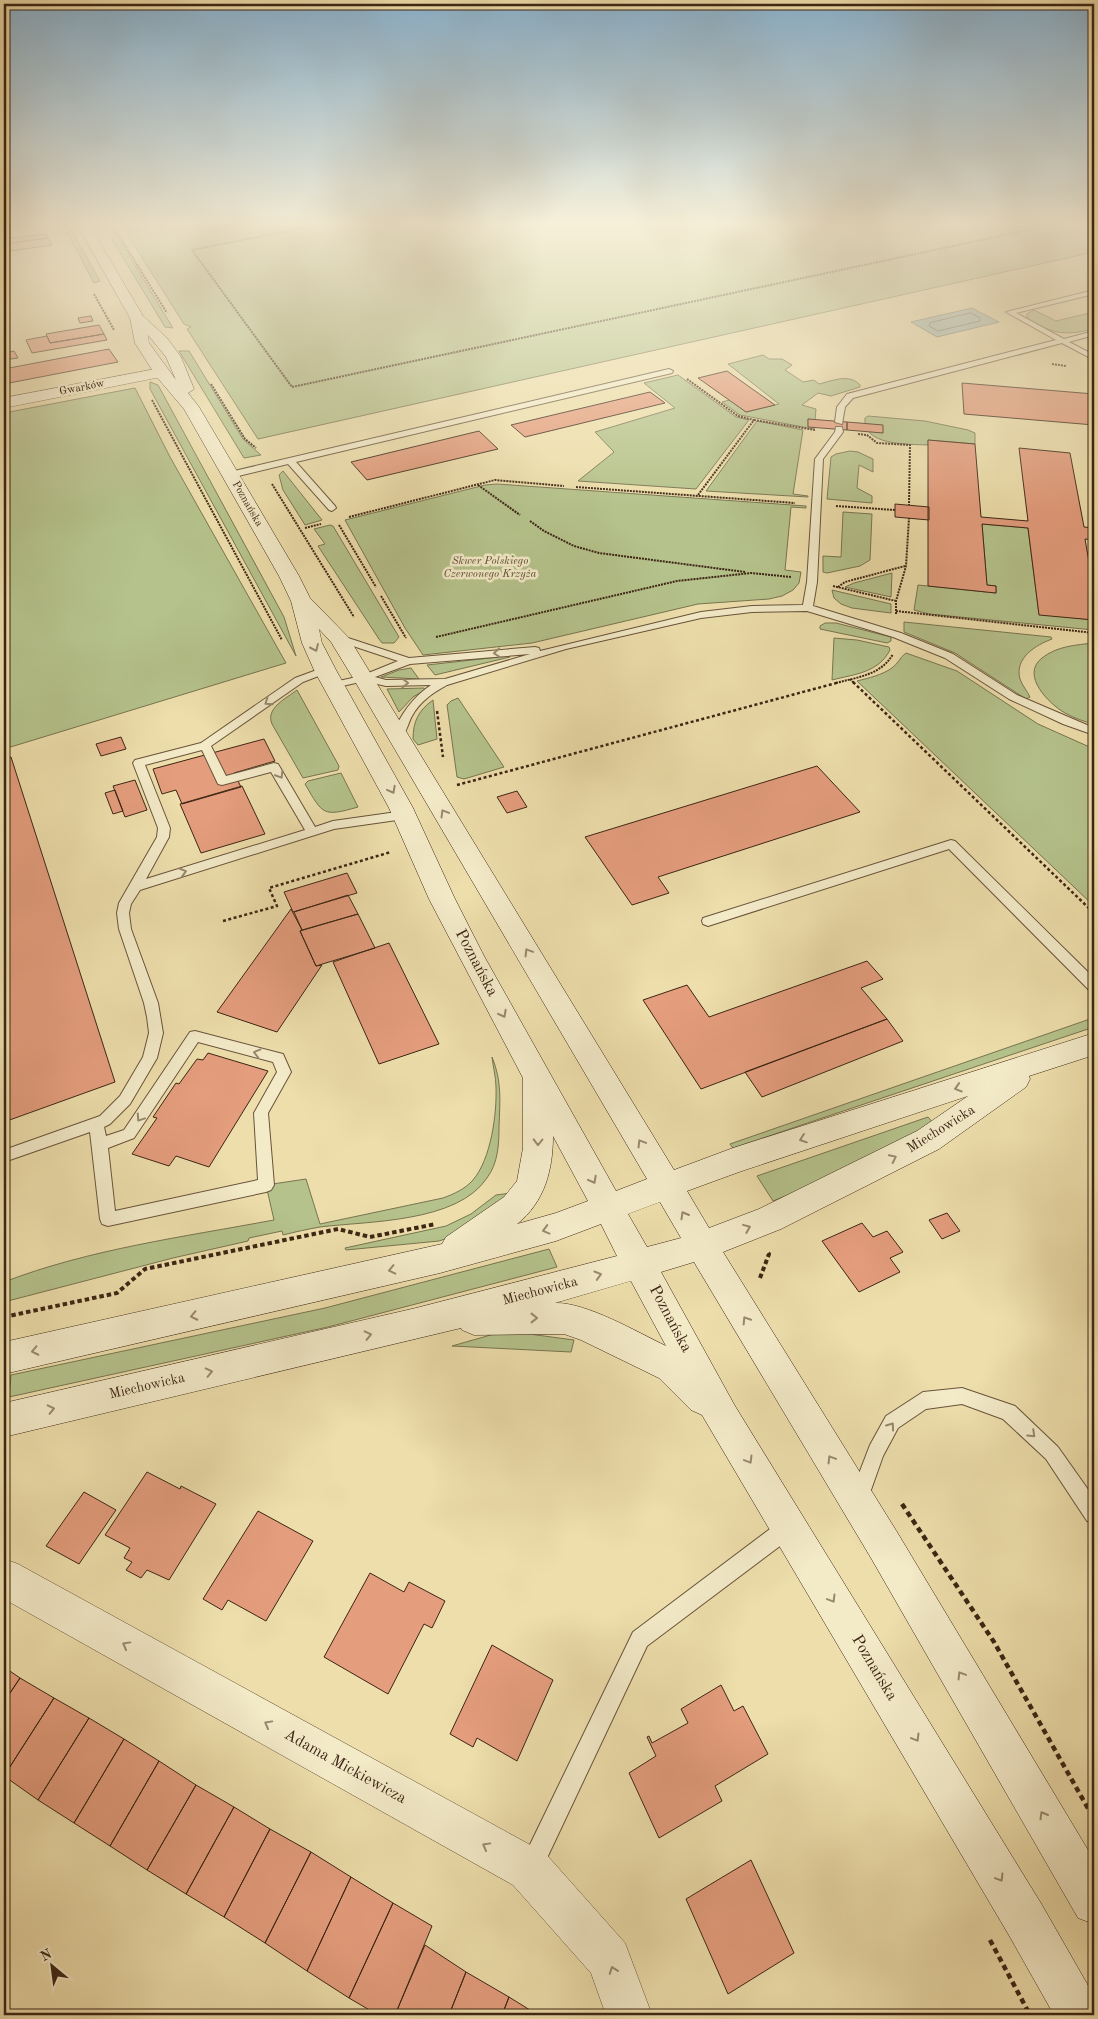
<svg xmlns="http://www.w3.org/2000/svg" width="1098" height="2019" font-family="'Old Standard TT',serif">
	<rect width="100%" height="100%" fill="#eddeab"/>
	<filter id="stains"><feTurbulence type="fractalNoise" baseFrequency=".004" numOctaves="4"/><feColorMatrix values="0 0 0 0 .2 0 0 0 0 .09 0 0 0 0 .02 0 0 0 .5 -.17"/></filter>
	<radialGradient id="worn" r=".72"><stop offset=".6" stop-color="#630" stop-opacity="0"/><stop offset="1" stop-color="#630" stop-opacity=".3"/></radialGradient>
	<path fill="#b5c28b" stroke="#787450" d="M104,226H111L173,328L165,327Z
		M122,226H1094V252L258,439L187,329L191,327L184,324Z
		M72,231L100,281L94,283L67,232Z
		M1034,310L1056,321L1094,312V329C1064,336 1054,334 1027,319V314Z
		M179,351H189L243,439L261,455L244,458Z
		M763,355L769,359H782L792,365L785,370L803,382L814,380L819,384C832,381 849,373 860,385V387L831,396L818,393L802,405L816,409L815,420L808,419V426L814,427V429L740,415L722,402L730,400L746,412L779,404L728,364Z
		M678,375L736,417L749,420L696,489L578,481L614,452L595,432L675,408L644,383Z
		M150,382L158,385L284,617L296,656L150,389Z
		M135,388L170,457L286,663L4,749V413Z
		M868,416L925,421L968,430L975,433V444L928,440V445C908,444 862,446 865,418Z
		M757,421L803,430L793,494L808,496V497L706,491Z
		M850,451L858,452L873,459V472L859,465L857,488L872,496V503L827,499L831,457L836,454Z
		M283,471L322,520L305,525L283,490L279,475Z
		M497,484L806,506V508L791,507L785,570L801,572L799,583L793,590L782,596L769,599L698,604L532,643L423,655L405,628L345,520L485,485Z
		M843,512L872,514L870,560L860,566L827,573L823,572V556L841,557Z
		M982,524L1028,528L1039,614L1094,620V630L929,614L914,610L918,585L996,593V586L987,585Z
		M330,525L333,526L399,637L394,643H382L379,639L318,546L325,544L314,529Z
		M892,573L891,597L845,587L854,583Z
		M832,590L891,604V613L852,608L841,604L834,598Z
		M904,622L1051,637L1052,639C1036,645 1014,658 1020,679C1022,685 1027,691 1030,697L1026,699L955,653L904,632Z
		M825,623H836L891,637V641L887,643L820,629V626Z
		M834,638L857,640L889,647L890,650C878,673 855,674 832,680Z
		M1094,643V724C1085,722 1074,718 1065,713C1049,704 1020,675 1042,658C1057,646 1076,645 1094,643Z
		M906,653L957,671L1038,724L1094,749V906L857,681C869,678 882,675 892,668C898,664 900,657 906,653Z
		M508,656L510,657L435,675L427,665Z
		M411,668L419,679L381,677L399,670Z
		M424,688L425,690L413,697L399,712L387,689Z
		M297,690L339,766L338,770L303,778L272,724C265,708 287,698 297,690Z
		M458,698L504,767L464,779L457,777L447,705L451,701Z
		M433,700L437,739L418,745L413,739C413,721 419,710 433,700Z
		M341,773L358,807C323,817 323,815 305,784L308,781Z
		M1090,1019L1094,1024V1027L733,1148L730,1144Z
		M492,1057C502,1081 500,1101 499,1127C499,1145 498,1163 487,1178C457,1223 368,1221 320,1227C308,1229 295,1232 283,1235L282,1231L249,1238L248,1241L173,1258L4,1302V1282C90,1249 183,1237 274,1220L266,1185L306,1179L320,1224L443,1198C454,1194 465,1189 473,1180C491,1159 497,1114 496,1087C496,1077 493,1067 492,1057Z
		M928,1117L934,1124L845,1172L773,1201L757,1176Z
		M511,1193L454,1236L439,1241L346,1250L345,1248L446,1226L471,1214L496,1195Z
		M549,1249L557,1267L328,1327L9,1397L11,1375L325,1308Z
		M514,1332L574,1340L571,1352L452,1346L494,1334Z"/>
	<path fill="#9fb9b5" stroke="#777e75" d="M972,308L999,322L937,337L911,322Z"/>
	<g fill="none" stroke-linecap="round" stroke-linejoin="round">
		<path stroke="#6e6f64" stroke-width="1" d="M971,313L980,318V321L938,331L929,326L930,323Z"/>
	</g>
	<path fill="#e49d7d" stroke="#3c2514" d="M46,234L48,238L4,244V239Z
		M48,238L52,245L4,252V244Z
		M91,316L93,321L80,323L78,318Z
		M99,325L104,334L50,343L46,334Z
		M104,334L107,340L32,353L26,340L47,336L50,343Z
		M109,349L118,362L4,384V369Z
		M14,351L18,358L4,360V353Z
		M727,371L775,405L746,412L698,378Z
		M962,383L1094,394V425L964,414Z
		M650,392L665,403L525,437L511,425Z
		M808,419L847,422V430L808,427Z
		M847,422L883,425V433L847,430Z
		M479,431L498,449L367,480L351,462Z
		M928,440L975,444L981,517L1028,521L1019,448L1070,453L1084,527L1094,528V540L1085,539L1094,591V620L1039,615L1028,528L982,524L987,585L996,586V593L928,586Z
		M895,504L929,507V520L895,517Z
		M121,737L126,749L101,756L96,744Z
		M264,739L275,761L234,773L241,787L182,804L176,790L162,794L153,769Z
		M11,757L115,1082L4,1122V759Z
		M817,766L860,812L658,877L669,893L632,905L585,837Z
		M135,780L147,810L125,817L113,786Z
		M242,786L265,834L201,853L180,804Z
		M115,790L123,811L113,814L105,793Z
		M517,791L527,807L507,813L497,797Z
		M347,873L357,893L293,912L284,892Z
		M348,895L358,914L302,930L294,912Z
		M291,909L302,930L300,931L316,966L322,965L277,1032L217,1012Z
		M358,914L375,948L316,966L300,931Z
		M389,943L439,1044L379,1064L333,962Z
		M867,961L883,979L861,988L887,1019L701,1089L643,1000L687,985L709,1017Z
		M887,1019L903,1041L762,1097L745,1072Z
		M208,1053L268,1071L209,1167L176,1156L169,1166L132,1154L157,1118L153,1117L176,1083L179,1084L197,1059L203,1060Z
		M947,1213L960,1231L942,1239L929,1220Z
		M862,1223L873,1237L887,1231L903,1252L890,1258L900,1272L859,1292L822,1241Z
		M147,1472L180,1489L181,1486L216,1504L169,1580L147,1570L141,1578L126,1570L132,1562L124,1558L130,1548L105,1535Z
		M84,1492L116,1510L79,1564L46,1546Z
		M258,1511L313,1541L266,1621L228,1600L222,1610L203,1599Z
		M370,1573L404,1592L409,1582L445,1601L432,1628L424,1624L388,1694L324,1657Z
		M492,1645L553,1680L517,1761L477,1738L473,1747L450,1734Z
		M4,1667L20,1678L4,1702Z
		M20,1678L54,1698L4,1776V1702Z
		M721,1685L734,1711L743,1706L768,1754L715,1786L722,1801L659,1838L629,1773L656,1756L647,1737L649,1736L652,1743L688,1723L681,1709Z
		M54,1698L89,1718L38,1800L4,1776Z
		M89,1718L124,1739L74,1823L38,1800Z
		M124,1739L159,1761L110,1846L74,1823Z
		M159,1761L196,1785L147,1870L110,1846Z
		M196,1785L234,1807L186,1894L147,1870Z
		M234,1807L270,1829L224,1917L186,1894Z
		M270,1829L311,1852L265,1943L224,1917Z
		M311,1852L351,1877L307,1971L265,1943Z
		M751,1860L794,1953L728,1994L686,1899Z
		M351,1877L393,1903L349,1998L307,1971Z
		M393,1903L432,1926L395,2015H378L349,1998Z
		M425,1945L466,1972L449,2015H395Z
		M466,1972L509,1997L502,2015H449Z
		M509,1997L538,2015H502Z"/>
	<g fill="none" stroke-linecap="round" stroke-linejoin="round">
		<g stroke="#68533a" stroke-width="2">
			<path id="lane" d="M1094,290V294L1016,313L1064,339L1094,331V335L1069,342L1094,355V360L1062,343L853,398L845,407L842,424L835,422L837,407L847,394L1056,340L1006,312Z
				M669,369L673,371L672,373L296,462L335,506L336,508L332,511L329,510L288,464L230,478L226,475L230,472Z
				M836,427H842L843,432L823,459L817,582L813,606L901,633L953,654L1017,695L1094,728V735L1063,724L1009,699L945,658L893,637L807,611L752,612L701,618L566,649L447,685C433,693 420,701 412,716C408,723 406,736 398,738L392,735C401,714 412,698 431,685L386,686L364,681L334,688L329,685L330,683L361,676L398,661L335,640V636L339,635L409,658L535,647L539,648L540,651L701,612L752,606L803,605L807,582L815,459L835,432ZM530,654L445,679L386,680L375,677L410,664Z
				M325,667L329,668L330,670L329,672L303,682L211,746L226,776L274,763L278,764L315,827L333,821L404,811L410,815L404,819L334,829L140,890L131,904L129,913L131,929L158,1003L163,1033L157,1058L130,1104L110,1124L104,1127L106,1136L124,1130L190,1032L195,1031L283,1054L291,1072L268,1113L274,1185L271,1190L266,1192L108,1226L102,1224L100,1219L90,1132L4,1162V1150L100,1116L120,1096L143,1057L149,1033L147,1017L144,1003L119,929L117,913L119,903L157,837L158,828L133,763L135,760L201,743L295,678ZM202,750L218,784L222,785L271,772L305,830L146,879L169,837L170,828L145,765ZM198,1042L273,1062L277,1072L254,1113L258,1180L115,1211L108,1148L134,1138Z
				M951,840L955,841L1094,978V991L1089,990L949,849L708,926L703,924L702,921L703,918Z
				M962,1388L1015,1406L1058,1447L1094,1498V1523L1087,1521L1046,1459L1003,1419L962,1404L926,1409L898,1428L883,1456L866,1504L859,1506L852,1504L850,1497L870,1445L886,1416L923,1392Z
				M789,1518L796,1520L798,1527L796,1534L647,1646L539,1875L531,1878L523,1875L520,1867L523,1859L633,1632L782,1520Z"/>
		</g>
		<g stroke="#68533a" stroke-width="1">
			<path id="street" d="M161,368L166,370L169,373L166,376L4,408V398Z
				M4,1559L18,1564L545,1853L625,1943L652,2015H606L591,1973L513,1885L4,1599Z"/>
		</g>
		<g stroke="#3c2514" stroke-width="1">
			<path id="secondary" d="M78,226H90L143,316L167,338L181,357L194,389L188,393L199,407L299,576L310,598L349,638L674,1170L733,1148L1094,1033V1055L1029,1076L1030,1079L1026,1087L939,1149L781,1229L723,1252L897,1532L1094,1860V1924L1078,1918L871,1558L694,1262L661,1272L735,1406L1042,1905L1094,1996V2015H1054L1010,1937L702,1415L691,1410L659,1378L581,1340L564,1334L474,1335L462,1330L461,1328L4,1437V1403L416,1308L617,1256L601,1224L556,1241L440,1273L4,1374V1342L442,1244L446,1237L504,1197L517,1181L523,1148V1078L429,899L389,808L314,670L302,643L291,601L279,576L184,409L156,376L135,343L130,318ZM148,335L166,357L176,380L149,343ZM319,629L331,642L353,678L647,1179L616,1191L484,956L455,899L413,808L336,670L322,643ZM968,1096L917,1131L759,1209L709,1228L687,1191L739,1172ZM553,1136L588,1201L556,1213L517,1224C545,1202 553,1169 553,1136ZM660,1202L681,1238L647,1247L628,1214ZM631,1281L666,1346C637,1332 586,1302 555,1303Z"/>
		</g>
		<path stroke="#3c2514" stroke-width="2" stroke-dasharray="2 1" stroke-linecap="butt" d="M113,226L167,313
			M314,226L192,250L292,387L1047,226
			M94,294L114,330
			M1052,364L1066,366
			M687,379L738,416L754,420L698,495
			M211,384L245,439L256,448
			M152,400L282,640
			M754,420L815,430
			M858,434L867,435L877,443L910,445L909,505
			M272,484L354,617
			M478,485L520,515
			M576,487L795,503
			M836,506L895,510
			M349,517L495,480L564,486
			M530,521L544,531L574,546L599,553L745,572
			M339,525L376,587
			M305,528L321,524
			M833,586L896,601
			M838,587L845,582L905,566
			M381,596L406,638
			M896,611L1094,633
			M896,614V601L906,566L909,518
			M436,637L677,581L751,573L791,577
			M850,679L854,683
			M836,683C858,677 881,675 893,654"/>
		<path stroke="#3c2514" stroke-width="2.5" stroke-dasharray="3 2.5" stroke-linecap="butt" d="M853,682L1094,913
			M437,711L443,757
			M457,785L840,682
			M223,921L277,906L269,888L391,852"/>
		<path stroke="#3c2514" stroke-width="4" stroke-dasharray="4.5 3" stroke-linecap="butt" d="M4,1278L7,1311
			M760,1278L769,1254L767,1251
			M4,1317L117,1293L145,1269L338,1229L370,1237L436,1224"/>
		<path stroke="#3c2514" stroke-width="4.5" stroke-dasharray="5.5 4" stroke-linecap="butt" d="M902,1504L994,1642L1094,1819
			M990,1940L1030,2015"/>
		<use href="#lane" fill="#f3eac8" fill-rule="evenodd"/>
		<use href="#street" fill="#f3eac8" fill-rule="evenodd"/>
		<use href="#secondary" fill="#f3eac8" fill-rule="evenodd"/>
	</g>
	<defs><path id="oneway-chevron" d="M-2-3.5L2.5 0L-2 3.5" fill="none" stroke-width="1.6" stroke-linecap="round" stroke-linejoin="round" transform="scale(1.25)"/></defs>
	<g stroke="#98886e">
		<use href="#oneway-chevron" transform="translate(315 648) rotate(66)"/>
		<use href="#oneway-chevron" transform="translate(497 653) rotate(175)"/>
		<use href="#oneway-chevron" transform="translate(405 683)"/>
		<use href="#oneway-chevron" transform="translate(268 702) rotate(145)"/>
		<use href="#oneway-chevron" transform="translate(280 775) rotate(58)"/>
		<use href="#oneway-chevron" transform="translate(392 790) rotate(62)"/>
		<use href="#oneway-chevron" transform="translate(444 813) rotate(-121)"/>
		<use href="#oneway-chevron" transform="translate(183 872) rotate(-17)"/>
		<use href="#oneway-chevron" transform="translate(528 952) rotate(-121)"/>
		<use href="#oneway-chevron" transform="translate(503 1014) rotate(62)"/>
		<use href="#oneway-chevron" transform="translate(257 1053) rotate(-165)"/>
		<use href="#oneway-chevron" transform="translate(958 1088) rotate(163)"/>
		<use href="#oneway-chevron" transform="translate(140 1118) rotate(124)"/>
		<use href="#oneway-chevron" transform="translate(803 1139) rotate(161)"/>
		<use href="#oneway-chevron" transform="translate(538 1142) rotate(91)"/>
		<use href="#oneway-chevron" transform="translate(641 1143) rotate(-121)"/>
		<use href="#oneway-chevron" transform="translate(893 1158) rotate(-26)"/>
		<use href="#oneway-chevron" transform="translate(593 1180) rotate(62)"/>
		<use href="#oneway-chevron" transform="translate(684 1215) rotate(-120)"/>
		<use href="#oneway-chevron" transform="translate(747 1228) rotate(-22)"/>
		<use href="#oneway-chevron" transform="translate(546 1230) rotate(165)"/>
		<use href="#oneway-chevron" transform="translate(392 1270) rotate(167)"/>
		<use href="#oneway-chevron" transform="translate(598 1275) rotate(-16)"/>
		<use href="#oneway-chevron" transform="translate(194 1316) rotate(168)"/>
		<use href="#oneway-chevron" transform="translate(534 1318)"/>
		<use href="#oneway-chevron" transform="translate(746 1320) rotate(-122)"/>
		<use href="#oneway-chevron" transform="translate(368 1335) rotate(-13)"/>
		<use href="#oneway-chevron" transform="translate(35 1351) rotate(168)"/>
		<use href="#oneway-chevron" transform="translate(209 1372) rotate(-13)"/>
		<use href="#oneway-chevron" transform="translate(51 1409) rotate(-13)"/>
		<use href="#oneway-chevron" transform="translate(891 1426) rotate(-54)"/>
		<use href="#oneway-chevron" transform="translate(1032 1434) rotate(44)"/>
		<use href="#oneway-chevron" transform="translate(831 1459) rotate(-121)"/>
		<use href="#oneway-chevron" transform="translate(749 1460) rotate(59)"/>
		<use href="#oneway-chevron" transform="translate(832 1599) rotate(59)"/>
		<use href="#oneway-chevron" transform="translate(126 1645) rotate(-151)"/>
		<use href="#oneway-chevron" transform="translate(961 1675) rotate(-121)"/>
		<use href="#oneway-chevron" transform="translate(268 1724) rotate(-151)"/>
		<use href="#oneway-chevron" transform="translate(916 1738) rotate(59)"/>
		<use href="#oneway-chevron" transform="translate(1043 1815) rotate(-120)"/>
		<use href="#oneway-chevron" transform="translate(486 1846) rotate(-151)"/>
		<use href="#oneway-chevron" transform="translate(1000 1878) rotate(59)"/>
		<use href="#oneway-chevron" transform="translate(613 1970) rotate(-110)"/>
	</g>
	<linearGradient id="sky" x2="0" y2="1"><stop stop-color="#8bb6d4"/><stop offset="0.44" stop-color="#f7f0d9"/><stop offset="1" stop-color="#f7f0d9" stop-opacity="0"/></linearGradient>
	<rect width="1098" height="509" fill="url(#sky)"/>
	<g text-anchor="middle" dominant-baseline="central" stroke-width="5" stroke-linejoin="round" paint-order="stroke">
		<g font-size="11" fill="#3c2514" stroke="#f3eac8">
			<text transform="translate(82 388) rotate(-11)">Gwarków</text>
			<text transform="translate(247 504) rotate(60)">Poznańska</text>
		</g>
		<g font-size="11" font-style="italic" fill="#5a4c32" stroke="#f3eac8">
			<text x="490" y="561">Skwer Polskiego<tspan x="490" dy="13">Czerwonego Krzyża</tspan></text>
		</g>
		<g font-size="14" fill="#3c2514" stroke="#f3eac8">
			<text transform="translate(941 1129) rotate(-32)">Miechowicka</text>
			<text transform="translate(540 1291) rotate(-15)">Miechowicka</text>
			<text transform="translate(147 1386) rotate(-13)">Miechowicka</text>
		</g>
		<g font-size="16" fill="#3c2514" stroke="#f3eac8">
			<text transform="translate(476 963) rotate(62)">Poznańska</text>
			<text transform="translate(670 1319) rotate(62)">Poznańska</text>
			<text transform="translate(874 1668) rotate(59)">Poznańska</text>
			<text transform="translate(345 1767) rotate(29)">Adama Mickiewicza</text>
		</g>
	</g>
	<rect width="1098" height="2019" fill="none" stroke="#eddeab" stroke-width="20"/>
	<rect x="5" y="5" width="1088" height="2009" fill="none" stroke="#3c2514" stroke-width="2.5"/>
	<rect x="10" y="10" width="1078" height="1999" fill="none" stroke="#3c2514"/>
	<g transform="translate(52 1966) rotate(331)" stroke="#f3eac8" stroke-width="4" paint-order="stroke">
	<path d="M0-4L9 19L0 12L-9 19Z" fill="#3c2514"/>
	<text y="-8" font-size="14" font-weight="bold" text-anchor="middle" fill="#3c2514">N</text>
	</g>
	<rect width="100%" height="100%" filter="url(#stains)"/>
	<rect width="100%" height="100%" fill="url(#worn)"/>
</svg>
